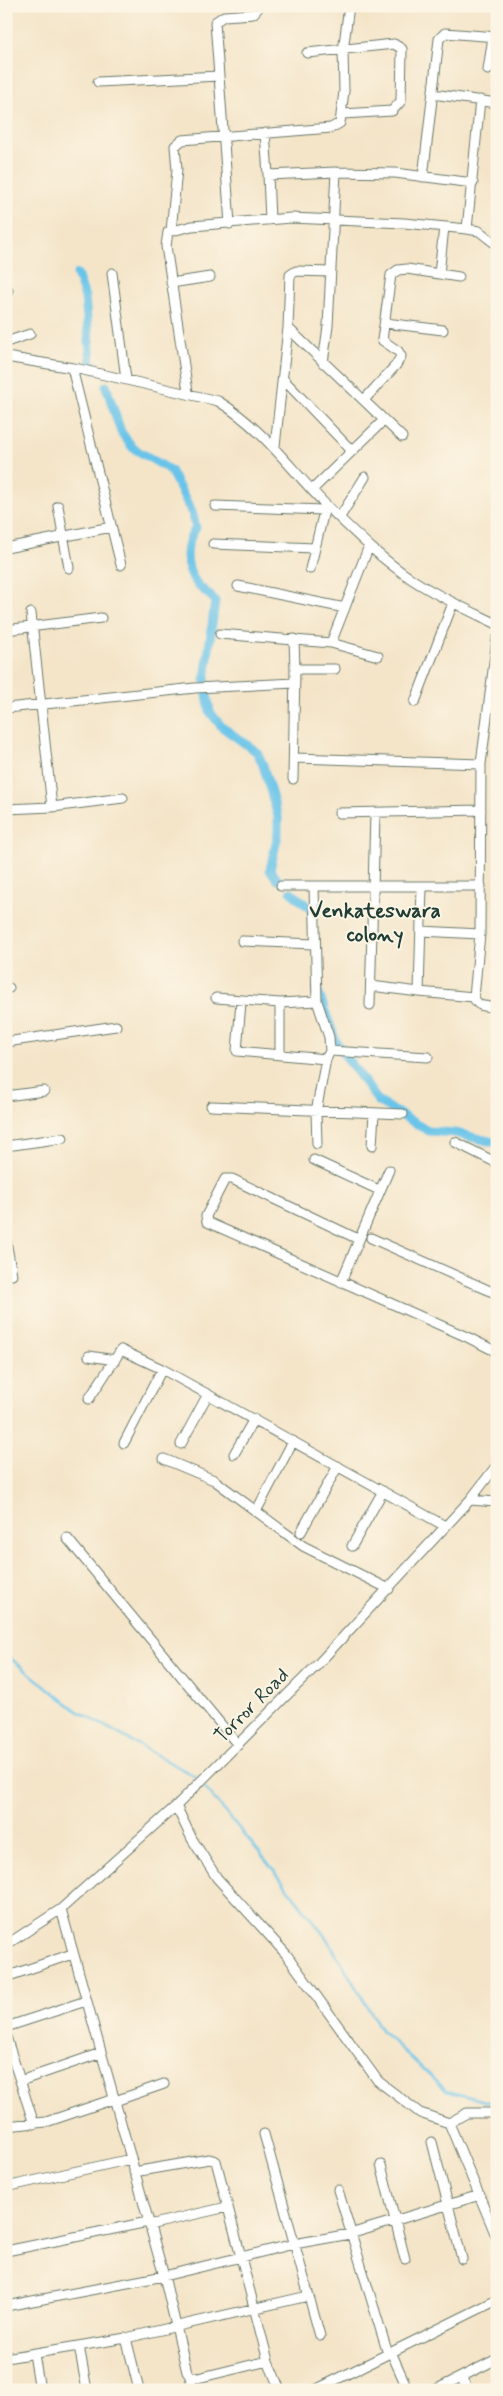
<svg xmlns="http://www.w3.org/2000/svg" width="503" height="2396" font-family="Mynerve,sans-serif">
	<rect width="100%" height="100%" fill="#fcf5e5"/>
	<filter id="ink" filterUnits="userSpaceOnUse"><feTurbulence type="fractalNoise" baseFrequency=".02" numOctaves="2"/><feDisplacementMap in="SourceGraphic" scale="10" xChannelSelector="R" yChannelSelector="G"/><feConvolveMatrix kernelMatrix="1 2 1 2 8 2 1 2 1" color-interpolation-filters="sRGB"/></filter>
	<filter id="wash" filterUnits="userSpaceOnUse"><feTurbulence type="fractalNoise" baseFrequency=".0096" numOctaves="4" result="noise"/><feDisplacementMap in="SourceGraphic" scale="20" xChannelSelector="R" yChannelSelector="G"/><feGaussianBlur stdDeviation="1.12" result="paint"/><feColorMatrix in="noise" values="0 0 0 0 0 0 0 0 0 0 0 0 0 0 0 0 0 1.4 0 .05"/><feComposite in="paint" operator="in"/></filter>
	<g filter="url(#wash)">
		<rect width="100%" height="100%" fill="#f4e5c9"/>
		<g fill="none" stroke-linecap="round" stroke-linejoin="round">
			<path stroke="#6bc4e9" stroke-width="2.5" d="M6,1655L76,1710L196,1777
				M205,1788L265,1859L327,1939L382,2031L447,2091L497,2104"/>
			<path stroke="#6bc4e9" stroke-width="9" d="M77,274L85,297L91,362L96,370
				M106,386L121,432L133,448L170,470L192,512L196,528C184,544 184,567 197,584C202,590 210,594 215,601L205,680
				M207,694L210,712L222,727L257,752L263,765L278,817V834L270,870L278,880
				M291,892L311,909L313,918
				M317,989L337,1044L378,1101L428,1131L455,1133L497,1143"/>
		</g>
	</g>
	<g filter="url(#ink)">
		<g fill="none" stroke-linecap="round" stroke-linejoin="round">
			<g stroke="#6a7868" stroke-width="11">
				<path id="minor" d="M307,53L394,44L402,49L401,101L392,111L343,114
					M488,70L493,37
					M98,82L219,76
					M433,94L497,103
					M265,133L268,175
					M423,177L439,39L445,33L497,37
					M270,220L268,175L336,172L395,173L473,183
					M230,224L215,22L224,16L253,14L260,6
					M467,229L480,100
					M171,231L177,170L175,146L182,140L331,128L340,123L344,91L343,51L349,6
					M112,273L126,379
					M439,274L444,227
					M171,283L210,277
					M6,290H8
					M385,323L443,330
					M288,328L402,437
					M6,342L30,334
					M6,357L79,369L218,401C264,429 290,469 327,506C354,532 381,559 413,580C439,597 468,610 497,624
					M323,363L328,326L336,172
					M72,368L121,565
					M283,379L352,451
					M188,392L166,246L168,232L192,226L291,218L404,223L467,229L479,231L497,245
					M364,400L396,365L401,356L398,351L382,340L391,275L398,270L407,269L459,277
					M275,446L288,328L290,275L296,271L331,272
					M313,489L383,421
					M58,506L69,568
					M215,506L323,510
					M340,517L365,477
					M213,544L315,548
					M6,548L111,527
					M310,569L325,507
					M238,586L345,608
					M31,613L52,807
					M6,630L101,618
					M220,634L331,643L378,656
					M497,639L481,764L480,934L474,997C477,1008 487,1006 497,1007
					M331,643L369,546
					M295,669H335
					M415,702L453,603
					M7,708L195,688L295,683
					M295,758L481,764
					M293,779L295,669L294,639
					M6,809L52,807L123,798
					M339,813L481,810
					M281,886H481
					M314,886L317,1001L329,1037L330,1051L326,1059L316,1112L317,1144
					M421,931L480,934
					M242,941L314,944
					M371,986L419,992L422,886
					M6,988H9
					M419,992L474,997
					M216,998L280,1003L317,1001
					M241,1002L237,1051L326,1059
					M280,1003V1055
					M370,1005L375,813
					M6,1042L116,1026
					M330,1051L428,1057
					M6,1096L44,1091
					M211,1106L403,1114
					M455,1142L497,1163
					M6,1146L63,1138
					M372,1146L374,1113
					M314,1160L379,1190
					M371,1238L497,1294
					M358,1239L232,1179H225L206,1216L207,1222L467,1337L497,1352
					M6,1241L12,1275
					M341,1282L389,1170
					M89,1356L115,1360
					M89,1399L121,1350L162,1369L445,1526
					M124,1443L162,1369
					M181,1444L208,1394
					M234,1454L254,1419
					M164,1459L214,1480L303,1546L389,1589
					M470,1500L497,1502
					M259,1506L293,1441
					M301,1532L338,1466
					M67,1538L238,1745
					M352,1546L383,1491
					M176,1806L192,1839L217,1878L286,1954L378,2081L420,2113L449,2123L497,2238
					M61,1909L164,2276L187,2372L190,2376L198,2378L268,2361
					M6,1945L61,1909L176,1806L318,1664L470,1500L497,1465
					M6,1977L72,1954
					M6,2027L86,2001
					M6,2037L34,2124
					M20,2081L101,2053
					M115,2101L164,2084
					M449,2123L467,2113H497
					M6,2126L46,2122L114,2099
					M264,2134L320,2336
					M432,2142L462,2259
					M381,2165L405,2259
					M134,2172L209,2159L216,2161L268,2361L280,2390
					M6,2187L131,2159
					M338,2190L388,2354
					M149,2225L227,2207
					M6,2251L148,2222
					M6,2306L164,2276L294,2244L350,2234L480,2195
					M126,2338L139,2390
					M79,2346L87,2390
					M391,2352L408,2390
					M34,2354L40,2390
					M6,2358L126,2338L308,2296
					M190,2376L193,2390
					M461,2377L468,2390
					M315,2390L497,2300
					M435,2390L497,2359"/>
			</g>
			<use href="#minor" stroke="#fff" stroke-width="9"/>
		</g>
	</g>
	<g text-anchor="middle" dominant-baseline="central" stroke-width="4" stroke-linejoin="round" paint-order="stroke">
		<g font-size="20" fill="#1f3d34" stroke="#fcf5e5">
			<text transform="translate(252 1706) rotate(-45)">Torror Road</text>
		</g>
		<g font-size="21" font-weight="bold" fill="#1f3d34" stroke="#fcf5e5">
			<text x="375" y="911">Venkateswara<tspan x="375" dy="24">colony</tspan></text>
		</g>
	</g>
	<rect width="503" height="2396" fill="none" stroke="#fcf5e5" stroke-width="25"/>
</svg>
